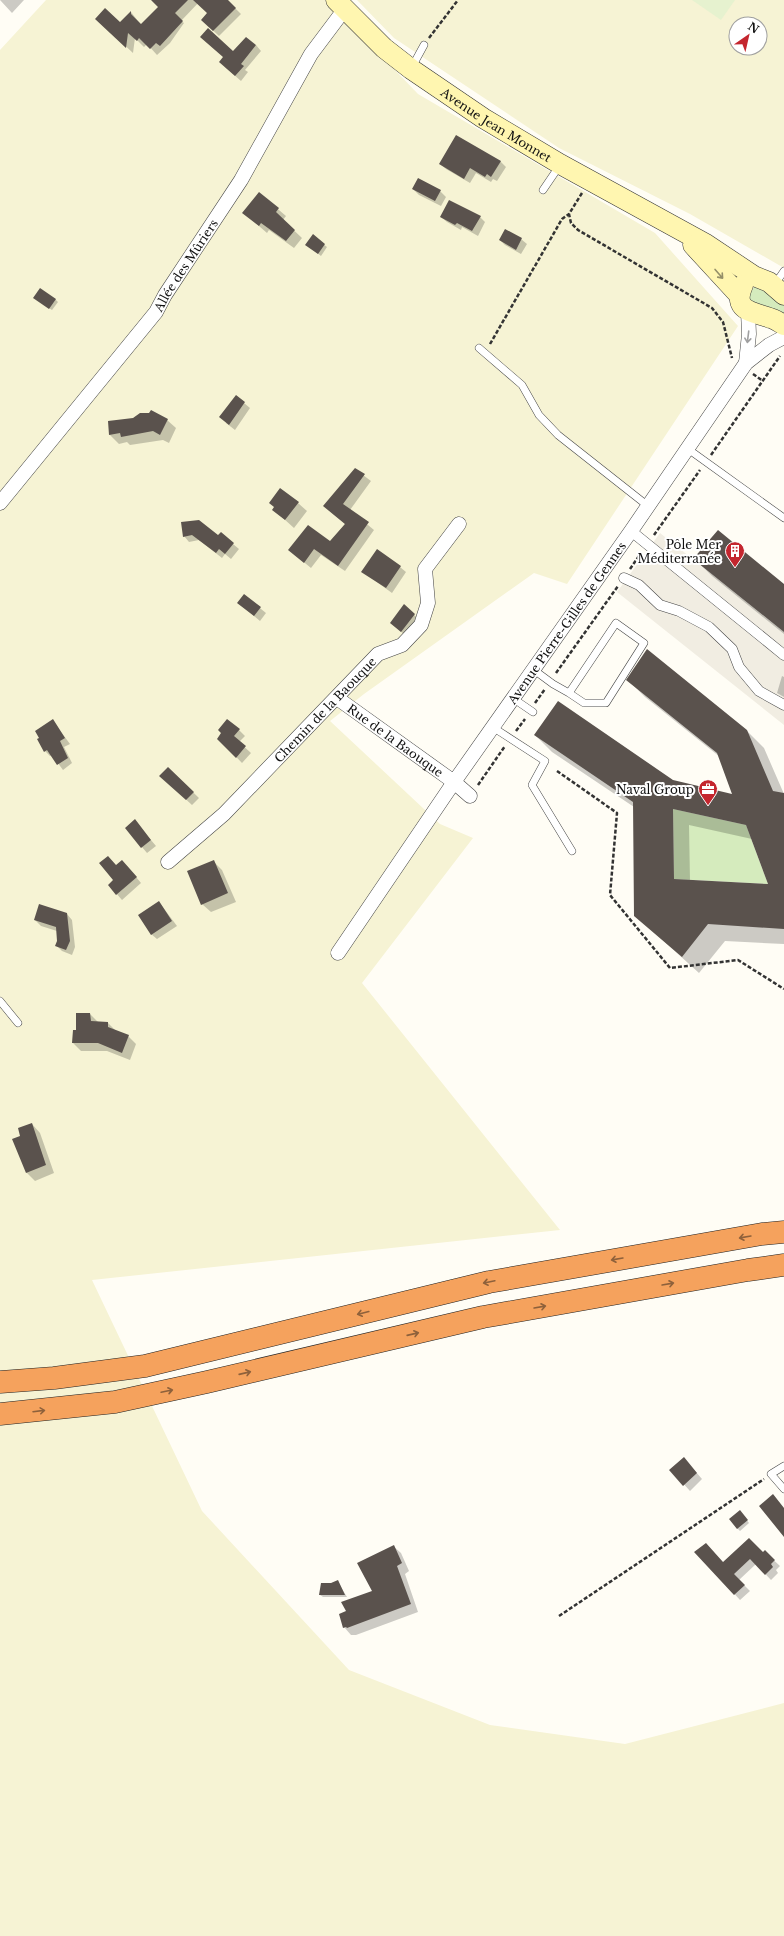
<svg xmlns="http://www.w3.org/2000/svg" width="784" height="1936" font-family="'Libre Baskerville',serif">
	<rect width="100%" height="100%" fill="#fffdf5"/>
	<path fill="#f6f3d4" fill-rule="evenodd" d="M46,0H328L418,94L655,233L738,326L567,584L534,573L364,694L330,721L440,824L473,838L362,983L560,1230L92,1280L202,1511L349,1670L490,1725L625,1744L784,1703V1936H0V50Z
		M357,0H784V268L690,214L559,148L394,38ZM736,24H760V48H736Z"/>
	<path fill="#d5ebbd" d="M754,287H766L784,304V319L754,306L748,296Z
		M673,809L746,825L768,884L674,879Z"/>
	<path fill="#e6f2cf" d="M692,0H735L721,20Z"/>
	<path fill="#f1ede2" d="M660,533L784,632V725L617,592Z"/>
	<path fill="#0003" fill-rule="evenodd" d="M0,0H24L12,13Z
		M156,0H201L181,21L184,23L170,43L157,55L147,44L144,47L135,38L133,53L103,25L120,24L131,12L141,25L160,7Z
		M215,0H227L241,14L219,36L207,25L209,13Z
		M256,45L261,51L245,70L248,72L241,81L225,67L224,57Z
		M500,161L506,167L497,181L493,179L491,182L476,173L470,183L446,169L440,164Z
		M418,180L440,191L446,197L441,206L419,195L413,189Z
		M259,193L286,216L283,220L302,238L294,248L269,230L267,233L244,213Z
		M441,217H480L485,222L478,236L462,227L461,230L447,222Z
		M313,236L327,247L321,256L309,247Z
		M521,239L527,244L521,254L505,245L500,240Z
		M55,299L58,302L52,310L37,300Z
		M244,403L250,408L235,430L226,423Z
		M167,420L176,428L169,443L163,440L130,445L127,442L119,444L110,435L109,422Z
		M355,469L371,481L350,510L374,530L345,571L321,555L311,568L289,550L330,542L345,524L324,506Z
		M298,503L307,511L294,528L274,510L275,508Z
		M182,523L233,544L239,549L231,559L225,554L222,558L199,540L189,542L184,536Z
		M695,559L784,585V634L712,576Z
		M400,567L406,572L392,593L363,572Z
		M244,595L266,613L260,621L238,603Z
		M404,606L420,620L407,637L391,623Z
		M782,676L784,677V697L777,693Z
		M628,680L747,731L764,748L784,794V944L725,941L699,973L635,915L634,807L552,752L535,735L673,781L733,795L720,757L645,697ZM689,825L752,839L769,885L690,881Z
		M53,721L70,744L64,747L72,763L63,770L52,755L50,756L45,751Z
		M239,730L245,736L239,742L251,753L242,763L218,738Z
		M168,768L199,798L192,805L166,781Z
		M135,821L156,846L147,853L126,828Z
		M213,861L222,870L236,902L211,912L202,904Z
		M116,866H127L141,883L122,900L109,885L115,880Z
		M159,902L177,926L157,939L151,934Z
		M67,914L72,920L75,947L72,955L62,951L57,946L58,941L57,931L41,926L35,920Z
		M90,1014L98,1022L108,1023L116,1031L128,1036L136,1044L130,1060L107,1051H81L73,1043L77,1031Z
		M32,1124L40,1133L54,1173L35,1181L27,1173Z
		M689,1464L702,1479L690,1491L671,1470Z
		M742,1514L749,1523L740,1531L737,1528Z
		M393,1546L401,1553L409,1571L405,1574L418,1612L356,1635H351L344,1627L348,1612L373,1591Z
		M696,1552L724,1563L765,1552L780,1566L776,1570L778,1573L771,1580L756,1564L739,1580L750,1591L740,1600Z
		M338,1582L347,1597H323L320,1595L331,1584Z"/>
	<path fill="#5a524d" fill-rule="evenodd" d="M151,0H188L175,13L183,21L160,46L156,43L150,49L139,38L137,41L128,33L126,48L95,19L105,8L120,22L131,11V14L141,24L158,7Z
		M193,0H228L236,8L213,31L201,20L207,13Z
		M208,28L233,51L246,37L256,45L241,64L244,66L235,76L219,62L223,57L200,37Z
		M456,135L501,161L491,177L487,174L485,177L470,168L464,179L439,164Z
		M418,178L441,190L435,201L412,189Z
		M259,192L279,208L276,212L295,230L286,241L261,223L259,226L242,213Z
		M449,200L481,216L472,231L457,223L455,225L440,217Z
		M505,229L522,238L516,250L499,240Z
		M313,234L325,244L318,254L305,245Z
		M40,288L56,299L49,309L33,298Z
		M236,395L245,402L229,425L219,417Z
		M151,410L168,419L160,435L153,431L121,437L120,433L109,435L108,421L133,418L140,413H149Z
		M355,468L365,474L343,504L369,522L338,566L314,549L304,563L288,550L308,525L330,541L345,524L323,506Z
		M280,488L299,502L285,520L272,510L274,507L269,503Z
		M199,520L218,535L221,532L234,543L225,554L219,549L216,553L192,535L183,537L181,522Z
		M718,530L784,584V632L693,559Z
		M377,549L401,566L386,588L361,572Z
		M244,594L261,607L254,616L237,603Z
		M404,604L415,614L401,632L390,623Z
		M647,649L747,730L773,791L784,793V929L708,924L682,957L634,916L633,802L534,735L558,701L673,780L732,794L717,753L626,680ZM673,809L746,825L768,884L674,879Z
		M53,719L65,738L60,741L68,758L57,765L47,750L44,752L37,739L39,738L35,731Z
		M227,719L240,729L234,736L246,746L236,758L217,739L221,733L218,730Z
		M168,767L194,792L186,800L159,776Z
		M135,819L151,840L141,848L125,828Z
		M108,856L116,865L122,860L137,877L116,895L108,885L113,880L99,863Z
		M214,860L228,893L201,905L187,871Z
		M159,901L172,921L151,935L138,915Z
		M39,904L67,913L70,941L66,950L55,946L57,941L56,927L34,920Z
		M76,1013H90L91,1021L108,1022V1027L129,1035L122,1053L98,1043H72L73,1030H76Z
		M32,1123L46,1165L26,1173L12,1139L20,1136L18,1128Z
		M684,1457L697,1473L683,1486L669,1470Z
		M773,1494L784,1508V1537L759,1506Z
		M740,1510L748,1520L737,1529L729,1519Z
		M749,1538L763,1552L765,1550L775,1560L771,1564L773,1567L765,1575L750,1559L734,1574L745,1585L734,1595L694,1552L706,1543L723,1562Z
		M394,1545L402,1563L397,1566L411,1604L347,1628L346,1627L343,1628L339,1614L346,1611L341,1602L372,1591L357,1563Z
		M338,1580L345,1595H319L321,1583H331Z"/>
	<g fill="none" stroke-linecap="round" stroke-linejoin="round">
		<g stroke="#444" stroke-width="8">
			<path id="service" d="M412,67L424,45
				M543,190L560,165
				M775,284L784,271
				M479,348L522,385L539,415L558,435L648,506
				M688,449L784,518
				M534,670L553,684L569,693L616,623L644,643L606,703H584L569,693
				M514,699L533,712
				M494,728L545,761L532,785L572,851
				M0,1001L18,1023
				M784,1466L771,1474L784,1489"/>
		</g>
		<g stroke="#444" stroke-width="11">
			<path id="pedestrian" d="M631,531L784,655
				M624,578L639,585L660,605L679,611L709,627L732,649L739,667L759,691L784,705"/>
		</g>
		<g stroke="#444" stroke-width="15">
			<g id="minor">
				<path d="M746,363L749,334L748,311"/>
				<path id="s1" d="M0,503L156,312L165,295L241,180L311,54L344,10"/>
				<path id="s2" d="M337,698L454,782L631,531L746,363L769,345L784,337"/>
				<path id="s3" d="M168,862L224,814L378,654L402,645L421,625L428,603L425,569L459,524"/>
				<path d="M338,953L454,782L470,796"/>
			</g>
		</g>
		<g stroke="#333" stroke-width="21">
			<g id="secondary">
				<path id="s4" d="M336,0L384,48L411,69L483,118L560,164L706,244L754,276L769,282L784,295"/>
				<path d="M693,245L739,295"/>
				<path d="M743,285C732,311 751,311 770,318C775,319 780,323 784,325"/>
			</g>
		</g>
		<g stroke="#222" stroke-width="23">
			<path id="motorway" d="M0,1382L54,1378L145,1366L489,1282L762,1234L784,1232
				M0,1414L115,1402L207,1382L483,1317L748,1270L784,1265"/>
		</g>
		<path stroke="#333" stroke-width="2.5" stroke-dasharray="4 2" stroke-linecap="butt" d="M429,38L458,0
			M582,193L569,214L571,223L578,230L712,308L723,322L732,358
			M490,344L562,219L569,214
			M753,374L763,381
			M711,455L780,356
			M654,535L700,470
			M630,569L641,553
			M556,673L618,586
			M535,703L545,689
			M516,731L525,719
			M557,771L617,813L610,895L670,968L738,960L784,989
			M478,785L505,746
			M559,1616L764,1479"/>
		<use href="#service" stroke="#fff" stroke-width="7"/>
		<use href="#pedestrian" stroke="#fff" stroke-width="10"/>
		<use href="#minor" stroke="#fff" stroke-width="14"/>
		<use href="#secondary" stroke="#fff6b0" stroke-width="20"/>
		<use href="#motorway" stroke="#f5a25d" stroke-width="22"/>
	</g>
	<defs><path id="oneway-shaft" d="M-6 0H5M1.5-3L5.5 0L1.5 3" fill="none" stroke-width="1.6" stroke-linecap="round" stroke-linejoin="round"/></defs>
	<use stroke="#948f68" href="#oneway-shaft" transform="translate(719 274) rotate(49)"/>
	<use stroke="#a0a0a0" href="#oneway-shaft" transform="translate(748 337) rotate(97)"/>
	<g stroke="#8e613b">
		<use href="#oneway-shaft" transform="translate(745 1237) rotate(170)"/>
		<use href="#oneway-shaft" transform="translate(617 1259) rotate(170)"/>
		<use href="#oneway-shaft" transform="translate(489 1282) rotate(168)"/>
		<use href="#oneway-shaft" transform="translate(668 1284) rotate(-10)"/>
		<use href="#oneway-shaft" transform="translate(540 1307) rotate(-10)"/>
		<use href="#oneway-shaft" transform="translate(363 1313) rotate(166)"/>
		<use href="#oneway-shaft" transform="translate(413 1334) rotate(-13)"/>
		<use href="#oneway-shaft" transform="translate(245 1373) rotate(-13)"/>
		<use href="#oneway-shaft" transform="translate(167 1391) rotate(-12)"/>
		<use href="#oneway-shaft" transform="translate(39 1411) rotate(-7)"/>
	</g>
	<defs>
		<g id="building-pin" transform="scale(1)"><path d="M0 17L-7.5 6A9.5 9.5 0 1 1 7.5 6Z" fill="#c4262e" stroke="#fff"/><path d="M-4-6H4V6H1V3H-1V6H-4ZM-2.5-4.3h1.7v1.8h-1.7ZM.8-4.3h1.7v1.8H.8ZM-2.5-1h1.7V.8h-1.7ZM.8-1h1.7V.8H.8Z" fill="#fff"/></g>
		<g id="office-pin" transform="scale(1)"><path d="M0 17L-7.5 6A9.5 9.5 0 1 1 7.5 6Z" fill="#c4262e" stroke="#fff"/><path d="M-6-3h4V-5.5h4V-3h4V5H-6ZM-1-4.5V-3h2v-1.5ZM-6 0V1H6V0Z" fill="#fff"/></g>
	</defs>
	<g fill-rule="evenodd">
		<use href="#building-pin" x="735" y="551"/>
		<use href="#office-pin" x="708" y="789"/>
	</g>
	<g text-anchor="middle" dominant-baseline="central" stroke-width="4" stroke-linejoin="round" paint-order="stroke">
		<g font-size="12" fill="#111" stroke="#fff">
			<text stroke="none"><textPath href="#s4" startOffset="204">Avenue Jean Monnet</textPath></text>
			<text stroke="none"><textPath href="#s1" startOffset="302">Allée des Mûriers</textPath></text>
			<text stroke="none"><textPath href="#s2" startOffset="339">Avenue Pierre-Gilles de Gennes</textPath></text>
			<text stroke="none"><textPath href="#s3" startOffset="219">Chemin de la Baouque</textPath></text>
			<text stroke="none"><textPath href="#s2" startOffset="72">Rue de la Baouque</textPath></text>
		</g>
		<g font-size="12" fill="#111" stroke="#fff" text-anchor="end">
			<text x="721" y="544">Pôle Mer<tspan x="721" dy="14">Méditerranée</tspan></text>
			<text x="694" y="789">Naval Group</text>
		</g>
	</g>
	<g transform="translate(748 36) rotate(34)"><circle r="19" fill="#ffffff" stroke="#a0a0a0"/>
	<path d="M0-3L7 15L0 10L-7 15Z" fill="#c4262e"/>
	<text y="-6" font-size="11" font-weight="bold" text-anchor="middle" fill="#111111">N</text>
	</g>
</svg>
